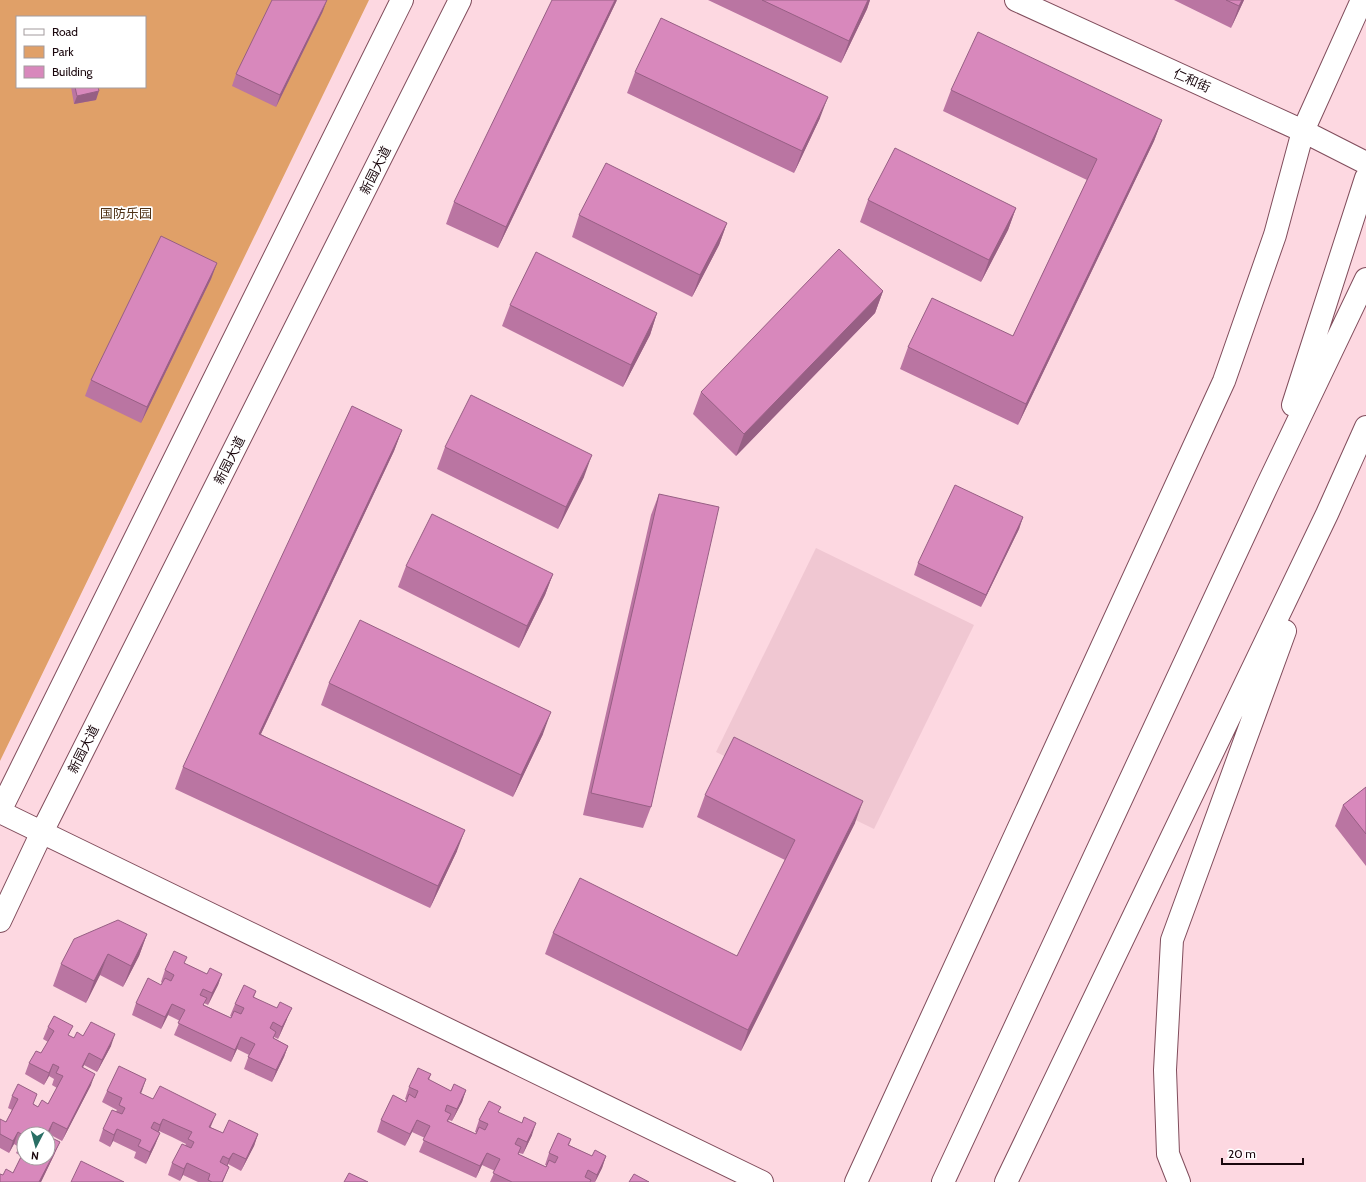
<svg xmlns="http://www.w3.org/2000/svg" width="1366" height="1182" font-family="Cabin,'Noto Sans SC',sans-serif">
	<rect width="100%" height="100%" fill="#fdd8e1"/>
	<path fill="#f0c7d2" d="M816,548L974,625L874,829L716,752Z"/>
	<path fill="#e0a068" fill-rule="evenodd" d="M0,0H369L0,761ZM17,17H145V87H17Z"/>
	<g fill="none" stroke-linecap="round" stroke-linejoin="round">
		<g stroke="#804d5c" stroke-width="24">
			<path id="minor" d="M1016,0L1303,131L1366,163
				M0,811L402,0
				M0,812L762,1182
				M0,921L42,832L460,0
				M856,1182L1224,381L1275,235L1303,131L1362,0"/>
		</g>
		<g stroke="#804d5c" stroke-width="24">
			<path id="highway" d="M1293,405L1366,178
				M943,1182L1267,486L1366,279
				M1006,1182L1327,514L1366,427
				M1179,1182L1168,1154L1165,1070L1172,940L1285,631"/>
		</g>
		<use href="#minor" stroke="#fff" stroke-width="22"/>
		<use href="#highway" stroke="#fff" stroke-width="22"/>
	</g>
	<path fill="#ba75a2" d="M617,0L498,248L446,224L454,202Z
		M708,0H870L867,9L841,63Z
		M1174,0H1244L1231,28Z
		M323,11L276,107L232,86L236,74Z
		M635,72L820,118L794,173L627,93Z
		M71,87H98L96,100L74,104Z
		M951,90L1162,120L1154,141L1018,425L900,369L908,347L1013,336L1087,180L943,111Z
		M868,200L1016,208L1008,230L981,282L860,222Z
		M579,215L727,223L719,245L692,297L572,237Z
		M217,263L211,279L141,423L85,396L91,380Z
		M883,291L875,313L736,456L693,414L701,392Z
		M510,305L657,313L650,335L623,387L502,326Z
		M402,430L394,451L261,734L457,851L430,908L175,789L183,767Z
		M445,447L584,477L558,529L437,469Z
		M659,494L651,807L643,828L583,815L651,515Z
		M1023,517L1019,529L981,607L914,575L918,563Z
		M406,566L553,574L545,595L519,648L398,587Z
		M329,683L543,734L513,797L321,705Z
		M1366,787V866L1335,826L1343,805Z
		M705,795L855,823L741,1051L545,954L553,933L737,956L785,860L697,817Z
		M147,934L139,956L123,987L100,975L86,1003L53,986L61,964Z
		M184,963L207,974H222L218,985L208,1005L204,1003V1005L231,1018L232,1017L230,1016L235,1004L256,991L254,997L287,1019L278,1039L274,1037V1038L288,1046L284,1057L272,1082L244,1069L249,1055L237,1049L231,1062L174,1035L180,1021L168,1015L161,1029L132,1015L136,1003L161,985L162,983L161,982L165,970Z
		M48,1027L69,1036L74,1038L83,1036L111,1046L97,1072L84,1065L83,1067L91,1085L62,1141L49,1134H24V1158L55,1153L41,1182L3,1175L13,1173L21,1156L16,1153L19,1147L14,1144L9,1153L0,1148V1120L6,1122L12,1110L8,1108L12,1096L34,1104L38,1107L48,1104L57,1088L52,1085L54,1079L49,1076L44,1085L25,1074L29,1063L41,1053L48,1042L43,1039Z
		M431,1074L429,1080L451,1091L466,1090L462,1102L452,1121L449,1120L448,1121L476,1134L477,1133L475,1132L479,1120L499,1113L532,1135L523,1154L519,1153L518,1154L546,1167L547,1165H545L549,1153L571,1139L569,1145L592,1156H606L602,1168L595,1182H490L495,1171L482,1165L476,1178L419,1152L425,1138L412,1132L405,1146L377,1132L381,1120L406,1102L407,1100L405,1099L409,1087Z
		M107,1091L141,1094L223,1133L258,1134L254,1146L241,1171L228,1164V1166L229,1167L223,1182H198L183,1175L180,1181L168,1175L172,1163L186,1144L172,1137L159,1131L158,1132L160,1133L155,1145L146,1164L134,1158L136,1152L113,1141L110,1147L99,1141L103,1129L117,1110L102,1102Z"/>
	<path fill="#975f84" d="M327,0L323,11L276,107L280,95Z
		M615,0H617L498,248L506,227Z
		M868,0H870L867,9L841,63L849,41Z
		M1242,0H1244L1231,28L1239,6Z
		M99,91L96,100L74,104L77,96Z
		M828,97L820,118L794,173L802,151Z
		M1162,120L1154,141L1018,425L1026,404Z
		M1016,208L1008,230L981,282L989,260Z
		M727,223L719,245L692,297L700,275Z
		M217,263L211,279L141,423L147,407Z
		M883,291L875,313L736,456L744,434Z
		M657,313L650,335L623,387L631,365Z
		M402,430L394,451L251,755L259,734Z
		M592,455L584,477L558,529L566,507Z
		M1023,517L1019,529L981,607L986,595Z
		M553,574L545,595L519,648L527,626Z
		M551,712L543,734L513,797L521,775Z
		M863,801L855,823L741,1051L748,1030Z
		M465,830L457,851L430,908L438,886Z
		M147,934L139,956L123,987L131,966Z
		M108,954L100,975L86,1003L94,981Z
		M222,974L218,985L208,1005L212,993Z
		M172,1004L168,1015L161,1029L165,1017Z
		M292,1008L287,1019L278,1039L282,1027Z
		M115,1034L111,1046L97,1072L102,1060Z
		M241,1037L237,1049L231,1062L235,1050Z
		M288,1046L284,1057L272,1082L276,1070Z
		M89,1053L84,1065L77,1079L82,1067Z
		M53,1064L49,1076L44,1085L49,1073Z
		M95,1074L91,1085L62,1141L67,1129Z
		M146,1079L142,1091L136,1105L140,1093Z
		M466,1090L462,1102L452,1121L457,1109Z
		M216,1114L211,1126L205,1139L209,1127Z
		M163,1119L159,1131L156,1137L160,1125Z
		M417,1120L412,1132L405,1146L410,1134Z
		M53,1122L49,1134L48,1136V1134H47Z
		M536,1123L532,1135L523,1154L527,1142Z
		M117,1129L113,1141L110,1147L114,1135Z
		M18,1132L14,1144L9,1153L13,1141Z
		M160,1133L155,1145L146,1164L150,1152Z
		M258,1134L254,1146L241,1171L246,1159Z
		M60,1142L55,1153L41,1182H39Z
		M233,1153L228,1164L225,1171L229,1159Z
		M487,1153L482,1165L476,1178L480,1166Z
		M606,1156L602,1168L595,1182L597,1175Z
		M187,1163L183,1175L180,1181L184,1169Z"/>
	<path fill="#d888bc" stroke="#975f84" d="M272,0H327L280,95L236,74Z
		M552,0H615L506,227L454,202Z
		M762,0H868L849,41Z
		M1226,0H1242L1239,6Z
		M661,18L828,97L802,151L635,72Z
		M978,32L1162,120L1026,404L908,347L932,298L1013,336L1097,159L951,90Z
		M75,87H98L99,91L77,96Z
		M895,148L1016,208L989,260L868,200Z
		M606,163L727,223L700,275L579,215Z
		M161,236L217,263L147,407L91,380Z
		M839,249L883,291L744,434L701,392Z
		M536,252L657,313L631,365L510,305Z
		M471,395L592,455L566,507L445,447Z
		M352,406L402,430L259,734L465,830L438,886L183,767Z
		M955,485L1023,517L986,595L918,563Z
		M659,494L719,507L651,807L591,793Z
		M432,514L553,574L527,626L406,566Z
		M360,620L551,712L521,775L329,683Z
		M734,737L863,801L748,1030L553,933L580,878L737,956L795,840L705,795Z
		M1366,787V834L1343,805Z
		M118,920L147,934L131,966L108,954L94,981L61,964L74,939Z
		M174,951L187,957L184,963L207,974L210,968L222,974L212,993L203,989L200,995L207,998L203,1005L218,1012L231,1018L234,1011L241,1014L244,1008L235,1004L244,985L256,991L253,997L277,1008L280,1002L292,1008L282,1027L273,1022L270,1028L276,1032L273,1038L288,1046L276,1070L248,1057L255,1044L241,1037L235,1050L178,1023L185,1010L172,1004L165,1017L136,1003L148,978L161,985L165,978L171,981L174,975L165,970Z
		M54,1016L73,1026L68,1035L74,1038L77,1032L83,1036L91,1022L115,1034L102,1060L89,1053L82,1067L95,1074L67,1129L53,1122L47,1134H24V1143L21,1142L24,1136L18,1132L13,1141L0,1134V1119L6,1122L18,1099L12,1096L18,1084L37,1094L33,1104L38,1107L42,1100L48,1104L63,1076L56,1073L59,1067L53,1064L49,1073L29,1063L36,1051L41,1053L54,1031L48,1027Z
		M119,1066L146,1079L140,1093L153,1099L160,1086L216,1114L209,1127L223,1133L229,1120L258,1134L246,1159L233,1153L229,1159L223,1156L220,1162L229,1167L222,1182H212L208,1180L210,1174L187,1163L184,1169L172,1163L182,1144L191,1148L194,1142L188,1139L192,1132L176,1125L163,1119L160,1125L154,1122L151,1128L160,1133L150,1152L138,1146L141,1140L117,1129L114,1135L103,1129L112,1110L122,1114L125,1108L119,1105L122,1098L107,1091Z
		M418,1068L431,1074L428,1079L451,1091L454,1084L466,1090L457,1109L447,1105L445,1111L451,1114L447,1121L476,1134L479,1127L485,1130L488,1124L479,1120L489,1101L501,1107L498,1112L522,1123L524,1117L536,1123L527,1142L518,1138L515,1144L521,1147L518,1154L546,1167L549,1160L555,1163L558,1157L549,1153L558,1133L571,1139L568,1145L592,1156L595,1150L606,1156L597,1175L588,1170L585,1177L591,1180L590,1182H512L493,1173L500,1159L487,1153L480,1166L423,1140L430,1126L417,1120L410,1134L381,1120L393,1095L406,1102L409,1094L415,1098L418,1091L409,1087Z
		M48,1136L60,1142L39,1182H0V1174L3,1175L6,1169L13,1173L24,1151V1158H48Z
		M81,1161L124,1182H71Z
		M349,1173L368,1182H344Z
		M634,1174L649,1182H629Z"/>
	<g text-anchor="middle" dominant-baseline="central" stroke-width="3.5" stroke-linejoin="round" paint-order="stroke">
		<g font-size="13" fill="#19060c" stroke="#fff">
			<text transform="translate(1192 80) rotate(24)">仁和街</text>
			<text transform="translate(375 170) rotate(-63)">新园大道</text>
			<text transform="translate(229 460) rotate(-63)">新园大道</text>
			<text transform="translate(83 749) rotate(-63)">新园大道</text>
		</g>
		<g font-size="13" fill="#4e3115" stroke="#fff">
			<text x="126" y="213">国防乐园</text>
		</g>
	</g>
	<rect x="16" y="16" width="130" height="72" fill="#ffffff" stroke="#a39b9e"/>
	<rect x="24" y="29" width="20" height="6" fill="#ffffff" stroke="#a39b9e"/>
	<text x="52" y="36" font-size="12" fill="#19060c">Road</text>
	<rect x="24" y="46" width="20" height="12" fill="#e0a068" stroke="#a39b9e"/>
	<text x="52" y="56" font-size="12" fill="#19060c">Park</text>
	<rect x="24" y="66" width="20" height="12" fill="#d888bc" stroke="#a39b9e"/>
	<text x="52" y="76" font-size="12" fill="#19060c">Building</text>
	<g transform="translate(36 1146) rotate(186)"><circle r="19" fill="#ffffff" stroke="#a39b9e"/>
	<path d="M0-3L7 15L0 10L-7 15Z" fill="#296f65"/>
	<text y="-6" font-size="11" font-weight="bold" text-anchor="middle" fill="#19060c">N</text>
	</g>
	<path d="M1222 1158v6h81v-6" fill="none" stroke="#19060c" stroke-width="2"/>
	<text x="1228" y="1158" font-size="12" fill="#19060c" stroke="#ffffff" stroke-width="3" paint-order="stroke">20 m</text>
</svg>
